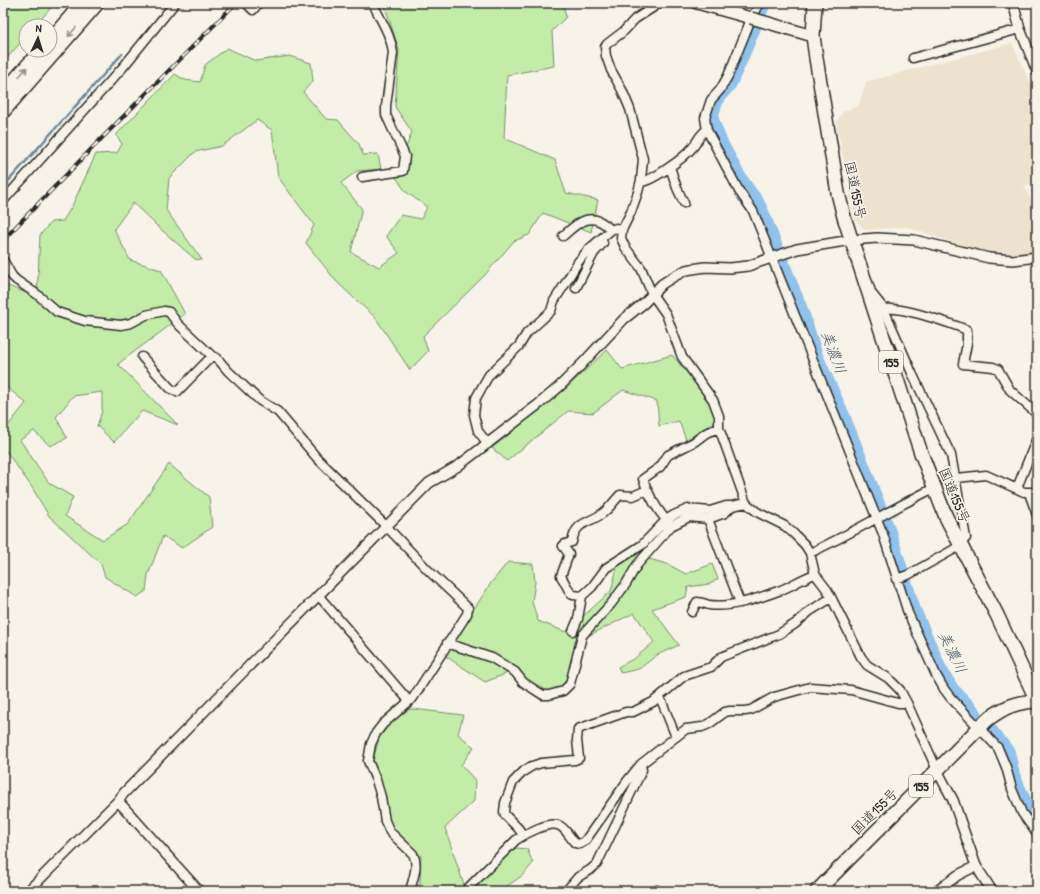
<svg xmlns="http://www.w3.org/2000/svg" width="1040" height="894" font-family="'Patrick Hand','Klee One',sans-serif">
	<rect width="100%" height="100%" fill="#f7f3e8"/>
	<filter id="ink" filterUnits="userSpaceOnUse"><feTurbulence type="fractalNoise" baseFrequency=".025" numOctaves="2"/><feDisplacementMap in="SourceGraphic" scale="8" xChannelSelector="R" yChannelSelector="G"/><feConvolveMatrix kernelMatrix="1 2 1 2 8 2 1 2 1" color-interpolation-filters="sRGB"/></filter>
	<g filter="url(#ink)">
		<path fill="#ede2cd" d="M1012,43L1037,98V181L1024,186L1037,212V251L1010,254L991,252L964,246L907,227L865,230L856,221L836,122L843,112L859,105L866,82Z"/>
		<path fill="#c3eca8" stroke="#778c6a" d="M12,3H55L35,26H26V36L3,63V16Z
			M384,3H563L566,17L552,31L554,66L507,75L504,138L555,160L566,193L598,200L591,232L543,213L529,235L514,241L484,276L423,336L428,351L410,370L375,317L357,301L336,281L306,243L314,225L278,177L272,130L257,120L222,146L195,152L169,178L166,210L202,260L195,259L156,225L133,203L114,229L130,260L161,270L185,314L118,364L178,425L142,411L114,442L97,426L102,411V392L73,396L56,417L67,438L50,446L34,431L20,440L49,483L73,497L65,516L103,540L128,524L169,464L209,497L212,527L182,548L163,536L148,575L146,591L137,597L105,577L101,564L49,516L31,486L3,447V432L26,403L3,384V284L37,297L40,235L51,222L63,221L72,206L96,154L117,153L122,144L116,135L175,74L185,80L200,82L205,65L227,48L256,61L289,56L311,63L313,81L303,92L326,119L338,120L359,144L363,155L378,154L381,169L357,171L341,183L362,209L351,252L379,267L399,253L386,236L401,215L421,219L427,207L406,192L395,176L412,132L395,107L399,50Z
			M607,350L622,369L672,355L710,399L716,421L686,440L679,421L659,426L657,401L623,390L593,413L568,411L507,461L492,448L562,392Z
			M645,547L649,559L667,564L686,574L712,564L718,579L710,584L688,587L686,597L652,609L679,645L657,655L639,669L621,673L618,667L635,658L654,642L634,613L586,637L567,684L544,694L508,673L485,682L444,655L491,583L508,562L533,564L535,582L532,602L538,621L566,632L611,591L618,564Z
			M413,709L463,715L458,734L474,747L461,765L475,780L474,801L445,828L466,891H416L420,883L421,856L391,826L373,760L379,738L399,711Z
			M516,848L527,849L533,863L523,875L500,891H471Z"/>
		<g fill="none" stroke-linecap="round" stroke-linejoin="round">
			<path stroke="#68869f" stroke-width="2.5" d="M3,187L122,54
				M3,269L9,279L28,293"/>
			<path stroke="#90c2ec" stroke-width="14" d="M764,3L741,59L729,85L719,96L715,105L712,114V120L720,141L738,175L748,190L756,200L762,212L802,312L816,356L844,418L888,529L914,610L940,669L952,689L975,713
				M992,732L1008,752L1013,775L1033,821L1037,825"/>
			<g stroke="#2b2b2b" stroke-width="11">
				<path id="minor" d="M246,3L253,10L259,3
					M660,3L635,19L624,31L607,44L605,47L606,56L611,70L622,90L630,109L643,159L641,180L638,192L631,212L622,230L621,238L625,247L641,268L652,294L666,314L682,357L713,400L719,416V428L746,503L757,512L785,526L794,534L805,545L810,553L815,574L828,591L861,657L867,665L888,678L900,690L907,703L937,770
					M760,3L751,19L728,76L720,90L711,100L705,118L707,130L710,136L739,191L753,211L883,534L908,613L936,675L944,689L950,697L998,748L1006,767L1012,789L1022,813L1037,834
					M913,58L1020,29
					M670,167L677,188L684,203
					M362,177L403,171L405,156L386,115V106L393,53C391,34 380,20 373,3
					M641,182C654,180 684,158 693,147C698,141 700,133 707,130
					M3,201L124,66L175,3
					M563,236C579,221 593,210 611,230
					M3,260L12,276L16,280L38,295L57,312L85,321L121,325L131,323L146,315L164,311L169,312L178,324L212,356L217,358L228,371L259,400L278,412L317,458L386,526L429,571L468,608L467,614L413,698L383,724L376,733L371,744L368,761L376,780L381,797L385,821L390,832L413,854C419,866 413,878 410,891
					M576,288L594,253L603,243
					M872,294L884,309L912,373L951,455L966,538L964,540L959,543
					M884,309C900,306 950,323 967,330V343L963,364L993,367L998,369L1010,390L1037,414
					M142,357L170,388L177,392L212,356
					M719,428L706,433L694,442L668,455L660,467L643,479C648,494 656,508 666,520L674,515L688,509L710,511L726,506H731
					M488,444L478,431L474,415L476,398L481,389L489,375L519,346L527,333L551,311L554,301L565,284L578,262L588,250L611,230L616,228L622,230
					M956,478L986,475L1024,492H1037
					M1017,488L1037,438
					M1029,493L1037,515
					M708,519L740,603
					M810,553C852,533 892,509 934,488
					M896,579L908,575L960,546
					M318,595L409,701
					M582,596L573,595L571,594L561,576L569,554L563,546L565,544L572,542C576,520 589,524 603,513C610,508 614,501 620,495L633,496L647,490
					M692,612L697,602C702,602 705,604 709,605C733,608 759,598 781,590C793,585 803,578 815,574
					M573,631L578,619L582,596L592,587L606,568L642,545L666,520
					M447,643L492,658L515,672L523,682L532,688L543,695H549L563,691L570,684L582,636L587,630L611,604L626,584L637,565L671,526L689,517L708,519L725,513L732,506L746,503
					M660,697L676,737
					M523,835L518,828L505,815L504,812L505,803L513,782L524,771L532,766L541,763L575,760L579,758L577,740L578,729L626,712H633L653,702L684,676L711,667L721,657L779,634L795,624L810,611L831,598
					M657,890V891
					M465,891L516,840C525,834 550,820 560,826C567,830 570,838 575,843L580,844L585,841L628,780L641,764L686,729L702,727L709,724L725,712L730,711H745L751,710L774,697L810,687L851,690L898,703H907
					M566,891L578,877L590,870L597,864L642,770L641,766"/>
			</g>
			<g stroke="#2b2b2b" stroke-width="12">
				<path id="tertiary" d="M1013,3L1020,29L1037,71
					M937,770L953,800L976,866L992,891
					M118,801L199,891
					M28,891L118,801L124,793L429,483L458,466L539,404L560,386L581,365L624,319L644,303L662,284L673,277L686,270L705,267L730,268L748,266L797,249L851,240L877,238L914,240L989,258L1013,260L1037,257
					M937,891L958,875L976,866"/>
			</g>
			<g stroke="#2b2b2b" stroke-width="14">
				<path id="secondary" d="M697,3L751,18
					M765,22L813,36"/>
			</g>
			<g stroke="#2b2b2b" stroke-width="16">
				<path id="trunk" d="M815,3L813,36L816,58L838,193L844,217L921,453L946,517L997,615L1037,701C1016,702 1004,707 987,720L817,891"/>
			</g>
			<g stroke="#2b2b2b" stroke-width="17">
				<path id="motorway" d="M50,41L83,3
					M3,94L42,50
					M3,111L97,3"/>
			</g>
			<use href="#minor" stroke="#f7f3e8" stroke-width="8"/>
			<use href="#tertiary" stroke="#f7f3e8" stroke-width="9"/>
			<use href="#secondary" stroke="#f7f3e8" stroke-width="11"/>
			<use href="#trunk" stroke="#f7f3e8" stroke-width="13"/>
			<use href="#motorway" stroke="#f7f3e8" stroke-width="14"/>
			<g stroke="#2b2b2b" stroke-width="4">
				<path id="rail" d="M3,240L103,137L236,3"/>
			</g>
			<use href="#rail" stroke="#f7f3e8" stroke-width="2.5" stroke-dasharray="8" stroke-linecap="butt"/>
			<g stroke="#2b2b2b" stroke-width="14" stroke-linecap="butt">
				<path id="secondary-bridge" d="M751,18L765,22"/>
			</g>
			<use href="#secondary-bridge" stroke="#f7f3e8" stroke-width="11"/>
		</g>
		<defs><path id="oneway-shaft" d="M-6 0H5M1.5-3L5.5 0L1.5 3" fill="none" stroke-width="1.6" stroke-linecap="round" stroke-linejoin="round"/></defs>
		<g stroke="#918f8a">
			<use href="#oneway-shaft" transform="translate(72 32) rotate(131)"/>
			<use href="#oneway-shaft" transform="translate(23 72) rotate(-49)"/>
		</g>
	</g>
	<g text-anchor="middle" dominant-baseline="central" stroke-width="3.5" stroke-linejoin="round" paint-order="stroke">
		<g fill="#f7f3e8" stroke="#686764" stroke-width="1">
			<rect x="879" y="351" width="24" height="22" rx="3"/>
			<rect x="909" y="775" width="24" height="22" rx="3"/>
		</g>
		<g font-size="13" font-weight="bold" fill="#2b2b2b">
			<text x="891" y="362">155</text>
			<text x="921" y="786">155</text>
		</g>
		<g font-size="14" fill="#2b2b2b" stroke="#f7f3e8">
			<text transform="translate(856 190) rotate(78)">国道155号</text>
			<text transform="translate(955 495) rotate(67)">国道155号</text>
			<text transform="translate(874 811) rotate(-45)">国道155号</text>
		</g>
		<g font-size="15" font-style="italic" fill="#495865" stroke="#f7f3e8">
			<text transform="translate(834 352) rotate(70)">美濃川</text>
			<text transform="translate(953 652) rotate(64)">美濃川</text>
		</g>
	</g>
	<rect width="1040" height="894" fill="none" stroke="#f7f3e8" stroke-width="16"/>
	<rect x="8" y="8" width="1024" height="878" fill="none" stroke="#2b2b2b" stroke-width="1.5" filter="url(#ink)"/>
	<g transform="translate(38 38) rotate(4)"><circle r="19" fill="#f7f3e8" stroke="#a5a39c"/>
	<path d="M0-3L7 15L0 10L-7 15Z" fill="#2b2b2b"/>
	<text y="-6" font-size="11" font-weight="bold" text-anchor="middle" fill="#2b2b2b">N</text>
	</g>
</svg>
